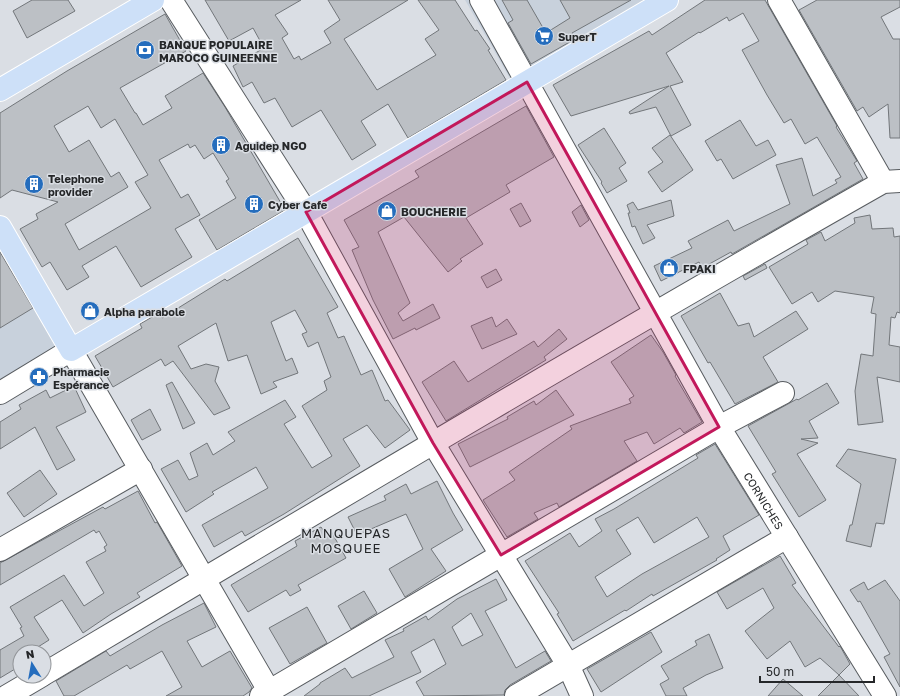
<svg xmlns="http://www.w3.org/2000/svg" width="900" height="696" font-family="'Golos Text',sans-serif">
	<rect width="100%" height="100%" fill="#dadee4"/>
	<path fill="#c8d1dc" d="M465,0H661L516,89Z
		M0,243L61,345L0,381Z"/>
	<path fill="#bcc0c5" stroke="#72767a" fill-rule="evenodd" d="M32,0H68L75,11L27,38L13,11Z
		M205,0H301L275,15L288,34L282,38L294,59L299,56L301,60L331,43L324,31L340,20L328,0H408L344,39L377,90L436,55L425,39L439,30L418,0H455L475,31L477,30L490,49L488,50L506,80L408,138L388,104L361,121L376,145L352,160L321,110L292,127L275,98L264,103L252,82L243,87L233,66L264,48L253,28L229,41Z
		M502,0H527L546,33L570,18L560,0H631L572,33L575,39L531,64L508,23L513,20Z
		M705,0H765L837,126L836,127L857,161L854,163L863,179L732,254L731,252L702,268L699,262L661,281L654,266L692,248L688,241L728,220L734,231L790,204L776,165L802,158L813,196L837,183L835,180L841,177L817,137L805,144L791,119L784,123L767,95L742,50L759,41L743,13L729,21L727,17L700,33L699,32L666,53L683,82L670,86L691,125L671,136L656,107L630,114L629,112L669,86L571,116L553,85L649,31L652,35Z
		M817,0H900V7L881,17L893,39H900V138H890L888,104L869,117L863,107L857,111L799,10Z
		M165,14L186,51L120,88L135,113H136L143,125L172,108L165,96L203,73L225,107L285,210L217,250L199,220L236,198L226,181L229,179L213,153L204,159L195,145L190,148L188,144L159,160L181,198L188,194L200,215L175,229L192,257L141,287L116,246L82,266L89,277L67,290L50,262L42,267L20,229L38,219L36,214L58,202L12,190L0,198V113L67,71ZM88,106L101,128L115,119L148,175L135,182L151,208L79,250L65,224L128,187L119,172L111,177L89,140L69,152L54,126Z
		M526,106L554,157L506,185L510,192L466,218L483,244L460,259L462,261L448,272L404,217L378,232L410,303L398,313L403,321L433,304L440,318L416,330L415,328L393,339L373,300L352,250L359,247L344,220L419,177L415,171Z
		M740,120L756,146L768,140L776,155L733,179L721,159L717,161L705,141Z
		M604,128L626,163L619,168L627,181L607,193L601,183L602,182L578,145Z
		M670,135L693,170L662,192L648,172L663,162L652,148Z
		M671,200L674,216L647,225L655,238L643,244L635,226L632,227L628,213H630L627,205L633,202L638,210Z
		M521,203L531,221L520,227L510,209Z
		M581,205L589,220L580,227L572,212Z
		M870,215L872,229L893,228L894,237L900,236V313L897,312L895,318L891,317L889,345L900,347V382L877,377L883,422L858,425L855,391L861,354L873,356L876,314L871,313L874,297L835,291L818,302L812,292L792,304L769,267L808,244L806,240L821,232L825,241L855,223L854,218Z
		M298,238L338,307L327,313L338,338L344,336L361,375L372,370L385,401L388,400L410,430L385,448L367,425L343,439L360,466L284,514L245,536L242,531L214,547L202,525L268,488L256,467L212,492L214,494L186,512L161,469L178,460L189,480L198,476L190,453L207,443L213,455L235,441L228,432L285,400L296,417L284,424L312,468L332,456L302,406L327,390L324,381L331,377L318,342L308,347L302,334L307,332L295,310L271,322L286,361L292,358L298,373L273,382L277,387L261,394L247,355L228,361L216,323L178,346L191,369L206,364L219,367L215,381L230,408L214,415L173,361L165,366L161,359L113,387L95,356L142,328L140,324L159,313L162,318L225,279L227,281Z
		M0,252L33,308L0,328Z
		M765,264L767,268L745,280L743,276Z
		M496,269L502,280L487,288L481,277Z
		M720,293L738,326L749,323L754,337L796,311L808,329L763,357L778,382L735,404L710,362L708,363L681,316Z
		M492,317L496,327L507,319L517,334L482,349L471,326Z
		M559,329L567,339L544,357L546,360L446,421L422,382L454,361L468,382L534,341L538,347Z
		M651,335L663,352L676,375L675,376L702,422L684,433L680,428L654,444L647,432L624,441L637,461L559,507L557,503L534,513L538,519L507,537L483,500L515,480L509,472L572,429L570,426L631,403L629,399L634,396L611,362Z
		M172,382L195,423L183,429L166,385Z
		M827,383L839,403L809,421L818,438L801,439L818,443L797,454L826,500L799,517L772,474L776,472L748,426L797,399L798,400Z
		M74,386L86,412L56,427L75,460L57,470L35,427L0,449V422L21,409L19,405L46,390L50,398Z
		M556,390L574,415L470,467L458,444L508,419L507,417L534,401L536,405Z
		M150,409L161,430L142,440L131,420Z
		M715,444L759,515L723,536L730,550L716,559L717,560L653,596L652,594L626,611L625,610L573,641L557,614L559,613L525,561L570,533L579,547L602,531L595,519L614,509L698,458L696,455ZM638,517L654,543L697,517L709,537L642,574L607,597L595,577L631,554L616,530Z
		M848,449L896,459L884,524L876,523L871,547L846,541L850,525H852L861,484L836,466Z
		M40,470L57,494L24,517L7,493Z
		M437,481L453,513L463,530L431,549L446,571L405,597L389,569L423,549L406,514L357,535L348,517L386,500L384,496L406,484L411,494Z
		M138,491L155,523L157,522L182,566L137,593L140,597L111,614L83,633L62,600L34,617L49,640L30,652H20V666L0,678V650L24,636L20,628L22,627L10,607L64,575L84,606L104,593L86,562L106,551L104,547L107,545L99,531L96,533L94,530L0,585V563L103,507L105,509Z
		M321,527L326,534L331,531L346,558L298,585L301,590L290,596L286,590L248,612L231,585L297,546L295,541Z
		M780,556L796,583L792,585L839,647L840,646L850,664L839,675L820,658L805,667L790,641L767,659L745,631L774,608L763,588L727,609L717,592Z
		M496,579L507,600L485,611L516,668L545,651L551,661L510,685L505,690L504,695L424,696L416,682L446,664L434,639L411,652L421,672L369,696H304L320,684V683L345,668L352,678L394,657L385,640L404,631L403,629L426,616L428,620L457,599ZM471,613L483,635L462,646L452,627Z
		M885,580L900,601V687L884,657L890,654L860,601L858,602L850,590L864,582L868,590Z
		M364,591L377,613L351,629L338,606Z
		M204,603L216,627L187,641L202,667L230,651L252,688L249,692L243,696H166L182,687L162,651L130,669L127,665L74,696H64L56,681L106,651L110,656L162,625Z
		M307,607L327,643L290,664L269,628Z
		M651,632L662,652L601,692L587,669Z
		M709,634L723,668L706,675L683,688L687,696H666L660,684L669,679L661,666L697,645L695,641Z
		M839,675L859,696H818Z
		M783,679L803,696H768Z"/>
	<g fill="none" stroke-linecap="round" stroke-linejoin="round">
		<g stroke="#585c60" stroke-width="24">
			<g id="minor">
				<path d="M171,0L306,212L433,443L568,665L582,696"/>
				<path id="s1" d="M481,0L719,427L885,696"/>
				<path d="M779,0L883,182"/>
				<path d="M0,393L71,350L272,696"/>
				<path d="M0,550L141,469"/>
				<path d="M44,674C323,508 601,342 883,182L900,181"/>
				<path d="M7,696L41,676"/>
				<path d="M261,696L719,427L783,393"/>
				<path d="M516,696L787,537"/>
			</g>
		</g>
		<g stroke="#fff" stroke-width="24">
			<path id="major" d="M0,90L153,0
				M0,227L71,350L667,0"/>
		</g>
		<use href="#minor" stroke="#fff" stroke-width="22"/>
		<use href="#major" stroke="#cde0f8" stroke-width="22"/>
	</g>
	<path fill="#c2185b" fill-opacity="0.2" stroke="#c2185b" stroke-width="3" stroke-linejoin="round" d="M527,82L719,427L501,555L433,443L306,212Z"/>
	<defs>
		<g id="supermarket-disc" transform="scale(1)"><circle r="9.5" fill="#256dbd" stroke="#dadee4"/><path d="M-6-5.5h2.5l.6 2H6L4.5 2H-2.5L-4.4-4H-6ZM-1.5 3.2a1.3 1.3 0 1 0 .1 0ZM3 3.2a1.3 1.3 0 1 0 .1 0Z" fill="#fff"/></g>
		<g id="bank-disc" transform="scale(1)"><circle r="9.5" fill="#256dbd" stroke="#dadee4"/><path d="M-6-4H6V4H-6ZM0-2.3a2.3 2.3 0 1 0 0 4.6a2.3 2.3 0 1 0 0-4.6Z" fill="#fff"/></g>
		<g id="building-disc" transform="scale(1)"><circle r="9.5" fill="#256dbd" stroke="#dadee4"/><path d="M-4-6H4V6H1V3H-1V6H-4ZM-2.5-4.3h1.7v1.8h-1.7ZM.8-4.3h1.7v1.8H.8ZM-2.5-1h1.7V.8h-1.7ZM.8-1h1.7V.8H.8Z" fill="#fff"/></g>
		<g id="shop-disc" transform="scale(1)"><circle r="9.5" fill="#256dbd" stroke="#dadee4"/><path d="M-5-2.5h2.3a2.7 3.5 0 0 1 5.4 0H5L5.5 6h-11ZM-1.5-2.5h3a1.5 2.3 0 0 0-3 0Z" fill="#fff"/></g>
		<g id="pharmacy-disc" transform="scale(1)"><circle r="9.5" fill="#256dbd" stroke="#dadee4"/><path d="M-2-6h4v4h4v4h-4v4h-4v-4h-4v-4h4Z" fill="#fff"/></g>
	</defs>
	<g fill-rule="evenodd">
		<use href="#supermarket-disc" x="544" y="36"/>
		<use href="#bank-disc" x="145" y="50"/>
		<use href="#building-disc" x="221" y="145"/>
		<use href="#building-disc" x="34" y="184"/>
		<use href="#building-disc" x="254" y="204"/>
		<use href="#shop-disc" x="387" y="211"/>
		<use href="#shop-disc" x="669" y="268"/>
		<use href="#shop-disc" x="90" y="311"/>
		<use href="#pharmacy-disc" x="39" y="377"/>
	</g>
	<g text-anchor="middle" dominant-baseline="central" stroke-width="3" stroke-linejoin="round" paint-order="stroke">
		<g font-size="11" font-weight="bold" fill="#252729" stroke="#dadee4" text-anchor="start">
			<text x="558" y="36">SuperT</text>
			<text x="159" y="44">BANQUE POPULAIRE<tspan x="159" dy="13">MAROCO GUINEENNE</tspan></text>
			<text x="235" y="145">Aguidep NGO</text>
			<text x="48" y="178">Telephone<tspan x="48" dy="13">provider</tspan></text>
			<text x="268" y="204">Cyber Cafe</text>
			<text x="401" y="211">BOUCHERIE</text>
			<text x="683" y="268">FPAKI</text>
			<text x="104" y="311">Alpha parabole</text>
			<text x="53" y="371">Pharmacie<tspan x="53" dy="13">Espérance</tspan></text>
		</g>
		<g font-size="11" fill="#252729" stroke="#dadee4">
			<text stroke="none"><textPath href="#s1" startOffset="575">CORNICHES</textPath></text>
		</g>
		<g font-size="13" letter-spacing="1" fill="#252729" stroke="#dadee4">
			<text x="346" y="533">MANQUEPAS<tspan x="346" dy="15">MOSQUEE</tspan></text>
		</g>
	</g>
	<g transform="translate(32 664) rotate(349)"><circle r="19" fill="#dadee4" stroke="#929599"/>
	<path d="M0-3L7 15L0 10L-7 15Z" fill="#256dbd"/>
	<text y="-6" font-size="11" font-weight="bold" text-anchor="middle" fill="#252729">N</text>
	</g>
	<path d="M760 676v6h114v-6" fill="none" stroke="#252729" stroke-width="2"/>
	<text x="766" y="676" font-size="12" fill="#252729" stroke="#dadee4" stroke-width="3" paint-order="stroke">50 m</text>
</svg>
